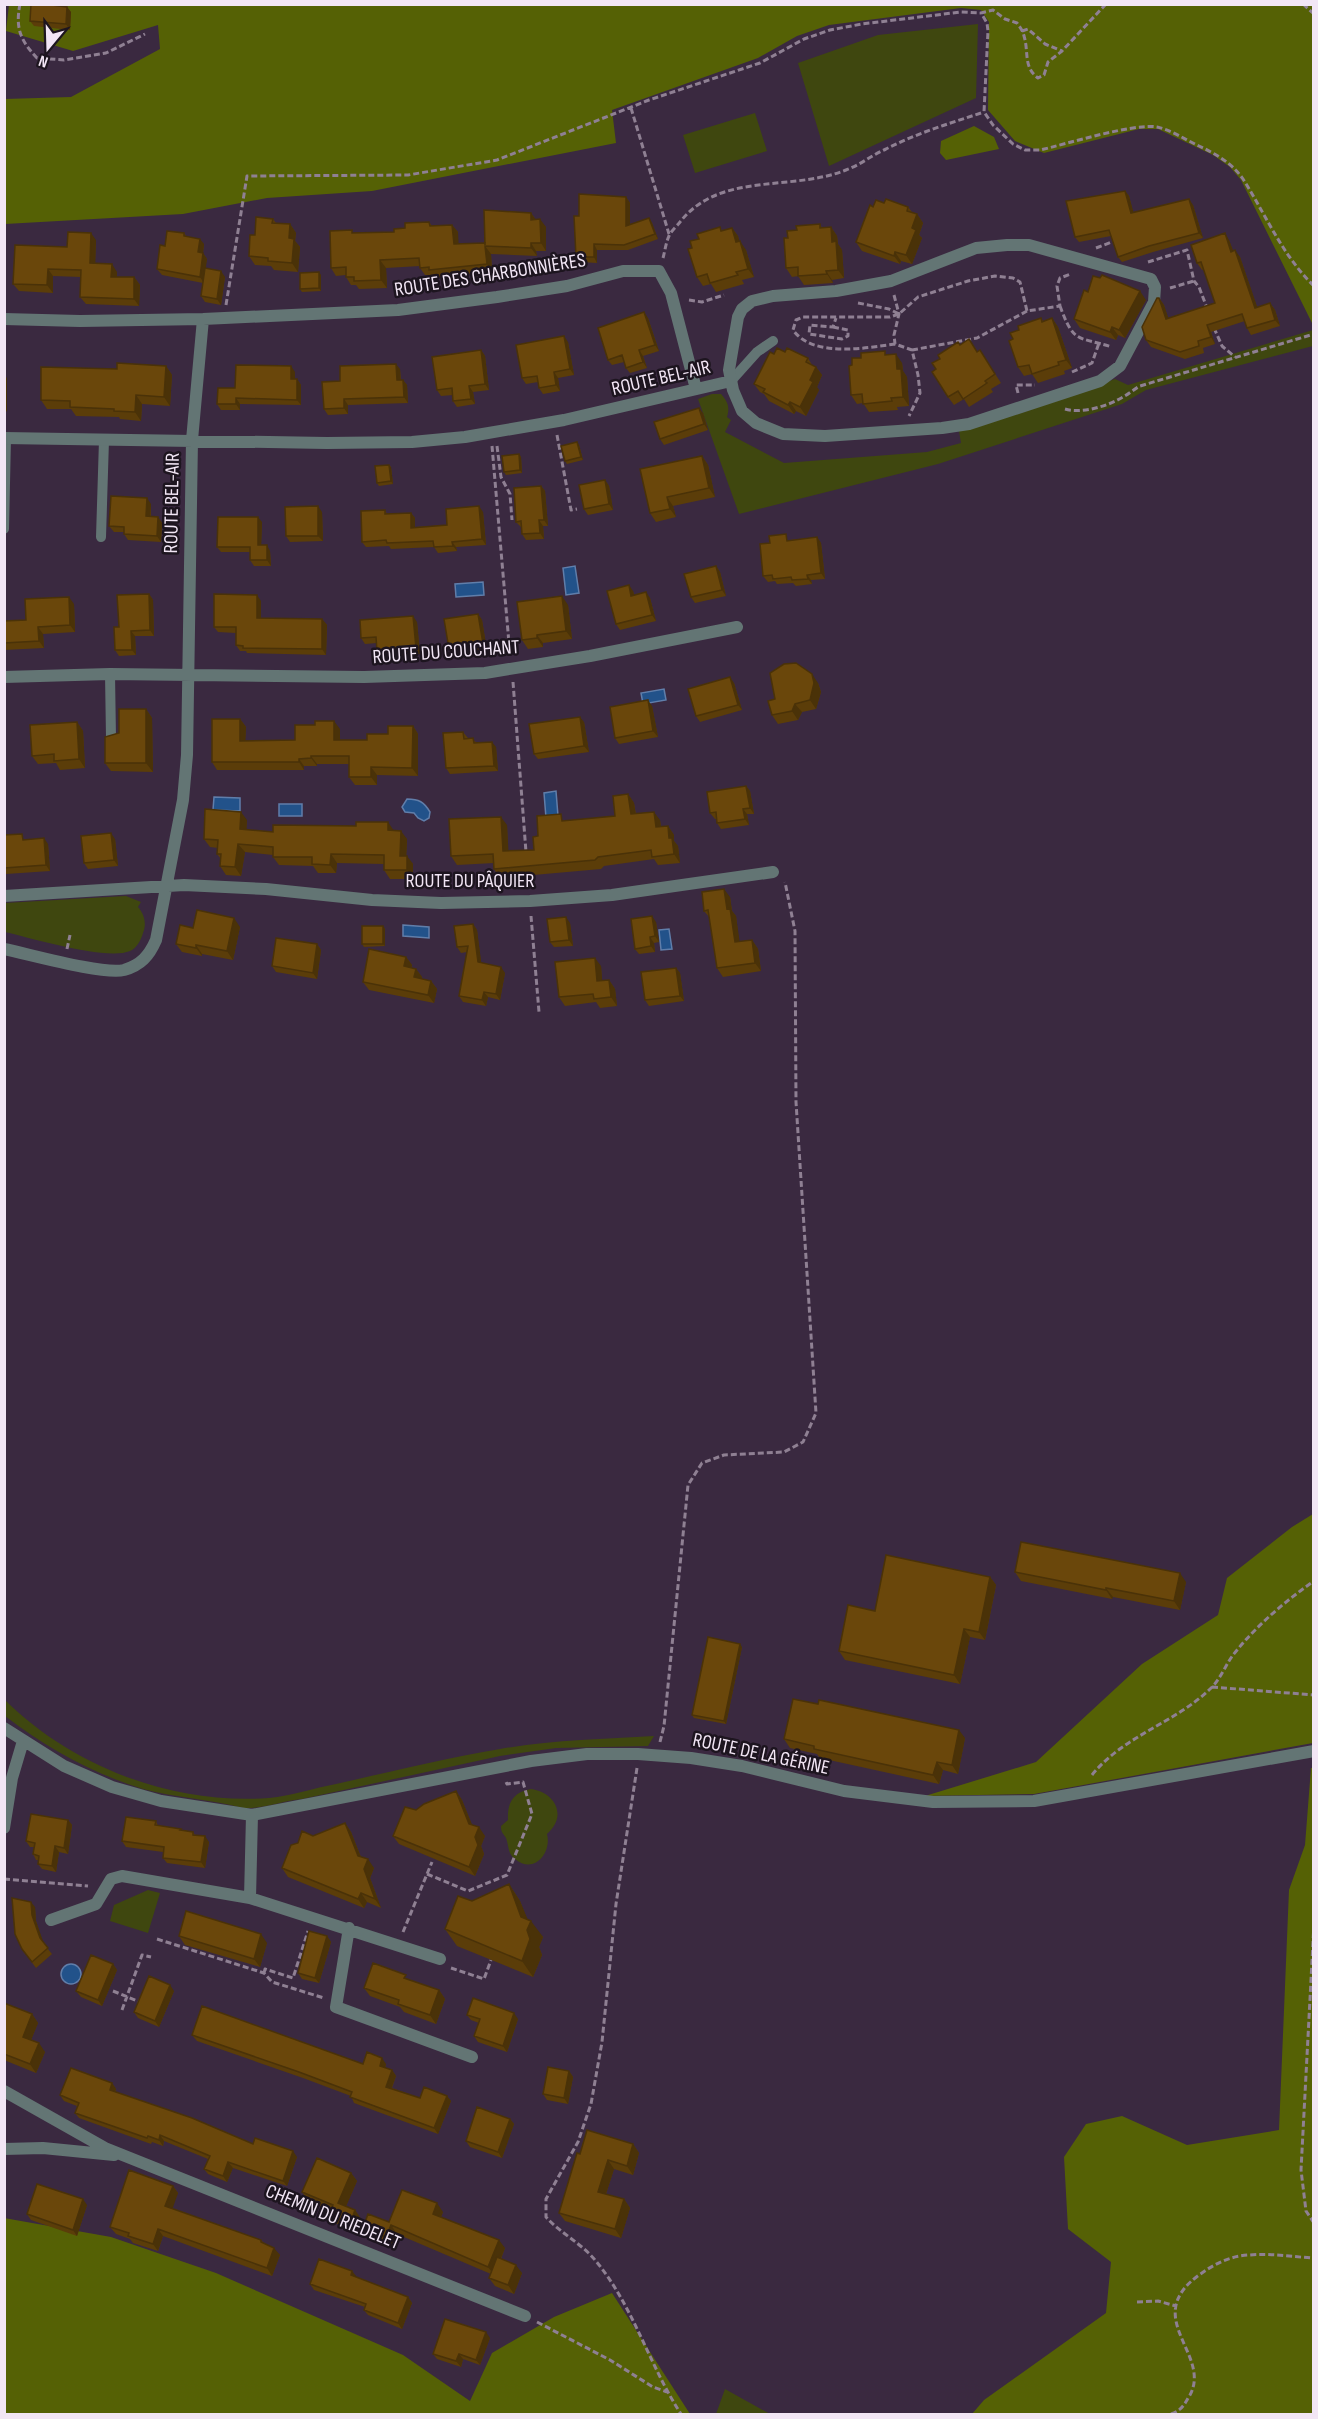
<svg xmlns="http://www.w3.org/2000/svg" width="1318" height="2419" font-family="'Sofia Sans Condensed',sans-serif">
	<rect width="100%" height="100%" fill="#3a2940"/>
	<path fill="#3f470f" d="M978,24L976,98L829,166L798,63L878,35Z
		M755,113L767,151L695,173L683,135Z
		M1313,330V346L1146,390L1122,404L938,464L739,514L698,399L712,394H721C728,402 730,407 727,417L731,420L725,432L784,463L927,452L961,443L959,431L1024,412L1115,379L1128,385Z
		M126,896L141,902L138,907C144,914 147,923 143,933C141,940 137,948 130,951C107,961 31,938 5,932V903Z
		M4,1699C72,1767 173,1805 269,1798C291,1796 314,1788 336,1784C390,1772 445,1758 500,1749C551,1740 602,1739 654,1736L648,1746L556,1748L500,1756L302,1799C282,1801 263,1809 243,1808C210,1799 176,1798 143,1789C91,1773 47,1748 5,1716Z
		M531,1789C555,1792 568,1816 547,1834C552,1853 534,1875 515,1859C507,1853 509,1845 506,1838C503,1833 501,1833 501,1826L508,1820C507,1803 513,1792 531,1789Z
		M148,1890L160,1893L148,1933L110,1921L114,1905Z
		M725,2389L770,2414H716Z"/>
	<path fill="#556105" d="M9,5H1313V325L1241,180L1230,167L1213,155L1158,129H1139L1044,153L1015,141L988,110L989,22L981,10L961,8L829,25L797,36L758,58L612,110L616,143L372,191L267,198L183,214L5,224V99L71,97L160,49L158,25L73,51L6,31Z
		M974,126L994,137L999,149L946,160L940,153L941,141Z
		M1313,1514V1743L1034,1794L925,1796L1036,1762L1142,1664L1218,1615L1227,1578L1292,1527Z
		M1311,1768H1313V2414H972L984,2400L1106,2313L1111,2262L1068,2229L1064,2157L1086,2124L1122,2116L1187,2145L1279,2130L1289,1890L1305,1845Z
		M4,2218L111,2237L216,2273L403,2355L470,2401L492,2353L554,2317L612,2293L690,2414H5Z"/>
	<path fill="#22528a" stroke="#607eaa" stroke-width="1.5" d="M575,566L579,593L566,595L563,568Z
		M483,582L484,595L456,597L455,584Z
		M664,689L666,700L643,704L641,693Z
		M556,791L558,816L546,818L544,793Z
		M214,797L240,798V811L213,810Z
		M407,799C419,799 424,802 430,812L429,818L424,821L418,818L414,813L405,812L402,807Z
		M279,804H302V816H279Z
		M403,925L429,927V938L403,936Z
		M669,929L672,949L661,950L659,930Z
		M61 1974a10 10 0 1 1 20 0a10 10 0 1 1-20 0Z"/>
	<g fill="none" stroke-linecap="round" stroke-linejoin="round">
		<path stroke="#8f8093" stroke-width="3" stroke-dasharray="6 3" stroke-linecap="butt" d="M20,4C15,29 21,41 37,58L64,60L106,53L145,34
			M1106,4L1062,51L1048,62L1044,75L1038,78C1023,67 1029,52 1024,36C1023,31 1020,27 1017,23L1005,19L993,10L981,13L987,23L988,31L984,112L993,125L1013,144L1025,150H1040C1067,144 1133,123 1157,127C1171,130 1186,140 1199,146C1216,154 1232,163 1243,179C1266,215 1282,255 1314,286
			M1303,4L1314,14
			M1022,31L1028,29L1045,44L1062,51
			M631,108L669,234
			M1096,248L1117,240
			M663,258C665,251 666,242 669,236C671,231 677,226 680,222C720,171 791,192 846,170C860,165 872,155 886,149C917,133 951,123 984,112
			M1148,262L1187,250L1194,281L1199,287L1207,308
			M1170,288L1194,281
			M894,295L899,314L894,335L895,344L912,350L918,375L920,393L909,416
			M689,300L702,302L724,295
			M858,303L889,309L899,314L918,297L968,281L995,276L1013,278L1020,282L1027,311L1060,306L1057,286L1060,278L1071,274
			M226,305L247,176L408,175L497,160L649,100L760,63L804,39L830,30L862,24L961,12L981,13
			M1060,306C1074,344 1077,336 1112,347
			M833,327L848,330V336L842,339L809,334L810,325L833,327L836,318
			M1214,328L1222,346L1235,357
			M895,344C865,348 813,358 793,330L796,320L803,317H890L899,314
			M912,350L977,338L1027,311
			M1072,372L1092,363L1099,343
			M1018,393L1016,385H1035
			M1065,409C1082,414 1108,406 1123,397C1129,394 1134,389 1140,386L1314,334
			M557,435L571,510L577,509
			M492,446L510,655
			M497,446L501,477L510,494L512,520
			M513,682L526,852
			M531,916L539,1012
			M67,949L70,935
			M1212,1687L1314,1695
			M660,1742L664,1726L688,1485L702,1463L724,1455L784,1452L803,1442L816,1413L796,1102L795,931L785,882
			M637,1768L616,1904L602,2042L591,2104L578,2142L546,2199V2217C560,2233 581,2243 595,2260C633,2305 649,2365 681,2414
			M1092,1775C1123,1736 1175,1723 1210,1689C1220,1680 1225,1666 1233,1655C1256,1626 1284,1602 1314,1581
			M427,1874L468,1891L507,1875L532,1814L523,1782L507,1784L505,1780
			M4,1879L88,1886
			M1314,1923L1301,2170L1306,2211L1314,2223
			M403,1932L432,1862
			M157,1939L264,1973L272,1982L324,1998
			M451,1968L484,1979L491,1960
			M264,1973L265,1969L293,1978L308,1931
			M113,1991L140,2002
			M122,2010L142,1955L151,1957
			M1137,2302L1158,2301L1176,2306
			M537,2322L610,2360L653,2387L667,2392
			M1171,2414C1182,2410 1184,2405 1190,2395C1212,2354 1140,2318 1199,2275C1214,2264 1230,2256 1249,2255C1271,2253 1292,2257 1314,2258"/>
		<path stroke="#637574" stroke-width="10" d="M731,381L757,352L773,341
			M4,529L6,438
			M101,537L104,440
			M110,674L111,738"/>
		<path stroke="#637574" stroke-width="12" d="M1007,245H1029L1151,279L1155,287L1154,302L1120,366L1100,381L969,424L942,428L825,436L783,434L756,423L742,411L733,390L729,370L731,358L738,317L742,309L752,301L773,296L836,291L891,281L976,248Z
			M4,319L80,321L203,319L398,310L497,297L567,286L623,271H659L671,293L696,389
			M4,438L327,443L412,442L465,437L564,420L731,381
			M4,677L110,674L364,677L485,673L590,656L737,627
			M4,896L184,885L266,889L372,900L441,903L530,901L612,895L773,872
			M4,949C29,954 103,975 124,970C141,965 149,956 156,940L183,800L187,755L192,440L203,319
			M4,1728L64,1766L112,1787L161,1801L252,1815L531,1761L587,1754H638L691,1758L742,1766L844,1791L933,1802L1034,1801L1314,1751
			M4,1828L12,1778L23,1741
			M250,1898L252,1815
			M51,1920L96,1904L111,1879L122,1876L250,1898L440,1959
			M349,1928L336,2007L472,2057
			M4,2091L105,2148L525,2316
			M4,2149L43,2148L114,2155"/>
	</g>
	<path fill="#5b3d09" d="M67,7L71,12L70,30L34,26L30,21Z
		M1125,191L1129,196L1133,212L1193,205L1203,238L1153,252L1122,262L1118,257L1111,236L1079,242L1075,237Z
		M626,197L630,203V224L649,218L652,223L658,239L628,250H597V263L580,262L576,257L579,216Z
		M884,203L908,207L912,212L917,214L923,223L919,235L922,238L912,264L901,261L900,264L862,251L856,242L873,207Z
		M531,213L536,220L546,227V251H536L537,256L491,254L492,271L434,278L432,275H425L420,268V266L386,268L387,288L359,289L356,285H351L346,277V275L336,276L331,268L354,233L394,232L405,228L429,222L432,226L452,225L458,232V244L485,243Z
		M273,219L276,223L290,224L296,233L295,241L300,247L298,272L274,270L271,266L255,265L249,256L255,235Z
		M820,224L822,228L831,227L837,236L838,244L842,250L844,278L832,280L833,283L804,285L798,276L792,277L786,268L788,238L797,230Z
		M720,227L722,231L732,228L738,236L739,241L746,250L754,277L742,280L744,284L716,292L711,284L703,286L697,277L692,248L699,239Z
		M184,233L187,237L204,244L203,253L207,259L205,268L225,277L221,305L205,302L201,296L203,283L162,275L157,269L165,246Z
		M96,240L95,264L117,272V277H134L140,285L139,306L86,304L80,297L81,277L53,276V293L19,291L13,284L67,247Z
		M1229,240L1233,251L1240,257L1257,307L1270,303L1275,310L1280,326L1251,335L1247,328L1245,321L1211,332L1215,344L1203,348L1204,353L1185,359L1151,347L1146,340L1159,298L1164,305L1168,318L1215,303L1204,269L1202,270L1197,263Z
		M321,275V291L302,292L300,289Z
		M1088,292L1146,300L1125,338L1118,335L1116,340L1080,328L1074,319Z
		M648,318L659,351L643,356L647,368L630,373L626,368L624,362L612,365L608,360Z
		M1041,318L1043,321L1052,318L1058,327L1072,368L1064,371L1065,374L1038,383L1032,374L1024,376L1018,367L1013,339L1019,330Z
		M568,342L574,375L558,378L560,391L543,394L539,388L538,382L526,384L522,378Z
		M960,345L977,352L980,350L1001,383L991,389L993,392L969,407L964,399L954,405L948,397L936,369Z
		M481,350L485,356L489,390L473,392L475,404L457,407L453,401V395L441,396L437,390Z
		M785,352L808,358L812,365L816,367L822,375L817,387L819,390L806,416L796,411L794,414L769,401L764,394L760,392L754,384L774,354Z
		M887,355L902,363L903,371L907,377L909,406L897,407L898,410L869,412L863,403L857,404L851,395L852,365Z
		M166,366L172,375L170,406L142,404L141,421L120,419L119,417L76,416L71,409H47L41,400L117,369Z
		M400,369L401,380H403L407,385L408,403L348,405V414L328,415L324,409L340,381Z
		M295,372V379H297L301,385V405L240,404V410H221L217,404L235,388Z
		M703,413L708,430L664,445L660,439Z
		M577,442L579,445L583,460L567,464L565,461Z
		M519,454L521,457L522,473L506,475L504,472Z
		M702,456L708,465L715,497L673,506L676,517L656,522L650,513Z
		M389,465L391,467L393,484L379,486L377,483Z
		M605,480L609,486L613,510L588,515L584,509Z
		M541,486L545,491L548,526H543L544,539L526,540L522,534L521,527L516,522Z
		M151,504V517H158L162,523L161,542L128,540L124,534V532H114L109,526Z
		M385,510L387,514L411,513L415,518V527L447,525L483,512L486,545L456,547L457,551L438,553L434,547L391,549L389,546L366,547L362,542Z
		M322,512L323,541L290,542L286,536Z
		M262,522L261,545L270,551L271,566H254L250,560V552H221L217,547Z
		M817,537L821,543L825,579L811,580L812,584L796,586L793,583L777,584L775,581L768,582L763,576L790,540Z
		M716,566L720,572L726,596L695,603L691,597Z
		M633,591L634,595L650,598L656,621L620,630L616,624Z
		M149,594L153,600L154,636H135L136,655L119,656L115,650L119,627Z
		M261,601V618L322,619L327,625L326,655L247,653L246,651H240L236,645V633L218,632L214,627Z
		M74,604L75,632L43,634L44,648L4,650V621L26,620Z
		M568,605L572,639L543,643V647L528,649L522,640Z
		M478,614L482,620L487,650L453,655L449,649Z
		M417,622L420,654L381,657L377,651V643L365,644L361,638Z
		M734,683L742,710L700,722L696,716Z
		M818,683L821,692L816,709L802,712L798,720L778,724L772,715L775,699Z
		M652,706L658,737L619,744L615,738Z
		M146,709L152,718L153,772L111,771L105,763L119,733Z
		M240,719L246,727L245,741L295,740L340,729V740H367L413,726L418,734V776L377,775V785H355L349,777V764H317V766H304V770H217L212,762Z
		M77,722L83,731L85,768L60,770L56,763L38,764L32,756Z
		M584,722L589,752L538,759L534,754Z
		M463,732L468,738L476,742L496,747L498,771L450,774L446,768Z
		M746,786L750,791L754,814H747L749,825L721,829L717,823V819H715L710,813Z
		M628,794L634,803L636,814L660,820L661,827L668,826L674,835V841L678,846L680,863L658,865L654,859L604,866L601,869L500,878L494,869V863L457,865L451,856L507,825L508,851L534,850L538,836L566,821L615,816Z
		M247,820L246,830L273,832L394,830L407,839L406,856L413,864V879H390L384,870V864L337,863L336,873H318L313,866L279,865L273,857V855L245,852L241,876L226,875L220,866L221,859L217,854L218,848L210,847L204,839Z
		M4,835L48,844L50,871L6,874L4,871Z
		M115,839L118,866L88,869L84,863Z
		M730,897L732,911L736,916L739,942L752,940L758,949L761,971L723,977L717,968L710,918L704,911Z
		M656,922L659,942L654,943L655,952L639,954L635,949Z
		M570,923L573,946L554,947L550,942Z
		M473,924L477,930L481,963L505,973L500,1000L488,997L486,1006L463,1002L459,996L467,952L461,953L457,947Z
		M383,926L385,929V946L364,947L362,944Z
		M240,927L233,960L202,954V956L182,952L176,944L193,928Z
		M317,944L321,950L317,979L276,972L272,966Z
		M406,957L412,965L411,968L416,969L422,977V979L431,981L437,989L434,1003L369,990L363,982Z
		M601,966L602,981L609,980L615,989L617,1006L600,1008L596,1002L565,1006L559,997Z
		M676,968L680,973L684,1001L649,1006L645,1000Z
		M1015,1572L1186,1582L1180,1610L1113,1597L1112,1599L1021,1581Z
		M990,1577L996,1585L985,1640L970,1637L960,1684L845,1660L839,1651L875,1611Z
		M742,1647L726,1724L694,1718L692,1715Z
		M965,1738L958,1774L943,1770L939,1784L820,1758L817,1754L790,1748L784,1739Z
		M456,1791L462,1800L472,1825L485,1836L481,1846L484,1854L475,1876L399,1844L393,1836L416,1810Z
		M68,1820L72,1825L68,1854L59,1852L56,1872L42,1869L38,1864L39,1860H36L33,1854L34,1847H30L26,1841Z
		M156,1821L158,1826L181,1829L182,1831L193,1832L195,1835L209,1842L205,1868L167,1863L163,1858V1852L126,1847L122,1841Z
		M345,1823L351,1832L361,1857L374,1868L370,1878L381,1908L367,1902L364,1908L288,1877L282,1868L298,1843Z
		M509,1884L520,1901L527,1919L543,1937L539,1947L542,1955L533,1977L457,1946L445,1929L472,1901Z
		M35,1907L36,1921L43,1943L52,1954L36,1968L22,1949Z
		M179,1936L267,1943L260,1967L185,1945Z
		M327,1936L331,1942L319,1983L302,1979L298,1973Z
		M113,1964L117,1970L102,2006L81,1997L76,1991Z
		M409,1980L439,1990L445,1999L436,2024L404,2012L400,2007L370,1996L364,1988Z
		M174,1991L159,2027L138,2018L134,2012Z
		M4,2003L32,2014L38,2023L31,2040L45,2052L36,2073L4,2060Z
		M467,2015L518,2019L507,2052L478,2042L474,2036L479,2023L471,2020Z
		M192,2035L363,2064H386L385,2068L392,2070L396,2076L392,2088L420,2098L447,2096L451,2101L438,2134L354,2103L351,2096L303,2078L197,2041Z
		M569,2071L573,2077L568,2104L547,2100L543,2094Z
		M112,2083L116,2089L115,2092L253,2144L297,2157L287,2186L233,2168L227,2182L208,2174L204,2169L208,2159L164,2141L163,2146L152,2142L151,2144L79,2118L75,2113L77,2106L64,2101L60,2095Z
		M510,2119L514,2124L502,2158L470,2147L466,2141Z
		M633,2144L639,2153L633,2175L614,2169L606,2194L624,2199L630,2208L621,2238L565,2221L559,2213L580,2154Z
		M351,2173L357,2181L346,2206L355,2210L361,2219L356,2232L335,2223L329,2214L331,2210L308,2201L302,2192Z
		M173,2186L178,2193L172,2208L261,2240L264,2243L280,2255L272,2276L163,2236L158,2251L133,2243L130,2239L116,2234L110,2227Z
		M87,2205L77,2236L31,2220L27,2214Z
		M443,2212L441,2217L505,2248L501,2259L522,2273L514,2294L495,2286L489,2278L491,2274L397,2234L392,2245L369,2236L363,2228Z
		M352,2271L356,2277L408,2297L412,2303L402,2329L368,2315L364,2310L365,2307L314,2290L310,2284Z
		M490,2338L480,2365L463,2359L461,2367L437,2359L433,2354Z"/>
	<path fill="#4a3208" d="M67,7L71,12L70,30L66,24Z
		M1125,191L1129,196L1135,218L1131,213Z
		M626,197L630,203V231L626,226Z
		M1189,199L1193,205L1203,238L1199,233Z
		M531,213L536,220H531Z
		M917,214L923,223L919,235L922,238L912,264L906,255L912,228Z
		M649,218L652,223L658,239L655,234Z
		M540,219L546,227V251L541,243Z
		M290,224L296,233L295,241L300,247L298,272L292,263L289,238Z
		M452,225L458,232L459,251L454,244Z
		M831,227L837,236L838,244L842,250L844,278L838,270L832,242Z
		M732,228L738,236L742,251L736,242Z
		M91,233L96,240L95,271L90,263Z
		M1225,233L1229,240L1236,258L1231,252Z
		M200,239L204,244L203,253L207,259L204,283L200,277L198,252Z
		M740,241L746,250L754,277L748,269Z
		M531,243L536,251L537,256L531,248Z
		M594,244L597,250V263L594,257Z
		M485,246L491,254L492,271L487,264Z
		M1235,250L1240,257L1260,315L1255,308Z
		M895,252L901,261L900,264L894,256Z
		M380,260L386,268L387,288L381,280Z
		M112,264L117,272V284L111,277Z
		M48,269L53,276V293L47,285Z
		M221,271L225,277L221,305L217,299Z
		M826,271L832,280L833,283L827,274Z
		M319,272L321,275V291L319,288Z
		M134,277L140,285L139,306L134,299Z
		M1140,291L1146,300L1125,338L1119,330Z
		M1159,298L1164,305L1171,326L1166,319Z
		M1270,303L1275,310L1280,326L1275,320Z
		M644,312L648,318L659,351L655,345Z
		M1052,318L1058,327L1072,368L1066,360Z
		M1207,325L1211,332L1215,344L1211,337Z
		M1112,327L1118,335L1116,340L1110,332Z
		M564,336L568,342L574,375L570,369Z
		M481,350L485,356L489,390L485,384Z
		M639,350L643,356L647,368L643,362Z
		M896,354L902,363L903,371L907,377L909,406L903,397L897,369Z
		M396,364L400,369L401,386L397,380Z
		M166,366L172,375L170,406L164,397Z
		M291,366L295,372V385L291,379Z
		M816,367L822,375L817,387L819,390L806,416L800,407L810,380Z
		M554,372L558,378L560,391L556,385Z
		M4,375L7,378V412L4,408Z
		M297,379L301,385V405L297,400Z
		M403,380L407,385L408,403L404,397Z
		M469,386L473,392L475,404L471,399Z
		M136,395L142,404L141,421L135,412Z
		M236,398L240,404V410L236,404Z
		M344,399L348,405V414L344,408Z
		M790,402L796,411L794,414L788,405Z
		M699,408L703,413L708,430L704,424Z
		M577,442L579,445L583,460L581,457Z
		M519,454L521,457L522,473L520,470Z
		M702,456L708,465L715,497L709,488Z
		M389,465L391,467L393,484L391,481Z
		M605,480L609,486L613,510L609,504Z
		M541,486L545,491L548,526L544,520Z
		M667,497L673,506L676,517L670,509Z
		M147,498L151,504L150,522L146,516Z
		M318,506L322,512L323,541L318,536Z
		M479,506L483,512L486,545L482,539Z
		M411,513L415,518V533L411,528Z
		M158,517L162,523L161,542L157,536Z
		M258,517L262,522L261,551L258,545Z
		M539,520L543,526L544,539L540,533Z
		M817,537L821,543L825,579L821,573Z
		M452,542L456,547L457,551L453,546Z
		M267,545L270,551L271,566L267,560Z
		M716,566L720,572L726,596L722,590Z
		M807,575L811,580L812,584L808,579Z
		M629,585L633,591L636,601L631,596Z
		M646,592L650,598L656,621L652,615Z
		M149,594L153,600L154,636L150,630Z
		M257,595L261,601V624L257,618Z
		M562,596L568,605L572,639L566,631Z
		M69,597L74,604L75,632L70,625Z
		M478,614L482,620L487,650L483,644Z
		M413,616L417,622L420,654L416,648Z
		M322,619L327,625L326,655L322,649Z
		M38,627L43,634L44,648L39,641Z
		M131,631L135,636L136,655L132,650Z
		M537,635L543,643V647L537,638Z
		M812,674L818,683L821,692L816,709L810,700Z
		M730,677L734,683L742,710L738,705Z
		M648,700L652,706L658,737L653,731Z
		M795,704L802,712L798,720L792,711Z
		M146,709L152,718L153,772L146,763Z
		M580,717L584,722L589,752L584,746Z
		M240,719L246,727L245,749L240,741Z
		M334,721L340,729V748L334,740Z
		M77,722L83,731L85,768L79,759Z
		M413,726L418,734V776L412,768Z
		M492,742L496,747L498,771L494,766Z
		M311,756L317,764V766L311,758Z
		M299,759L304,766V770L299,762Z
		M371,767L377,775V785L371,777Z
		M746,786L750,791L754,814L750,808Z
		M628,794L634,803L637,823L631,814Z
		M743,809L747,814L749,825L745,819Z
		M241,812L247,820L246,838L240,829Z
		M654,812L660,820L662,836L656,827Z
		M501,817L507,825L509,860L503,851Z
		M388,822L394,831L388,830Z
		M668,826L674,835V841L678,846L680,863L674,854L669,838Z
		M401,831L407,839L406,864L400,856Z
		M111,833L115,839L118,866L114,860Z
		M44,838L48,844L50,871L46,865Z
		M238,844L245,852L241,876L235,867Z
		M331,854L337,863L336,873L330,865Z
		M407,856L413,864V879L407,870Z
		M724,889L730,897L732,911L736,916L741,951L735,942L727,909Z
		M652,916L656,922L659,942L655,936Z
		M566,917L570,923L573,946L569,940Z
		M234,918L240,927L233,960L227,951Z
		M473,924L477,930L482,968L478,962Z
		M383,926L385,929V946L383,944Z
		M650,937L654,943L655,952L651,946Z
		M752,940L758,949L761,971L755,963Z
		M317,944L321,950L317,979L313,973Z
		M196,945L202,954V956L196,948Z
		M406,957L412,965L410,975L404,966Z
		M595,958L601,966L603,990L597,981Z
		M501,967L505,973L500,1000L496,994Z
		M676,968L680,973L684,1001L680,996Z
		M416,969L422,977L420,986L414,977Z
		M609,980L615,989L617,1006L611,997Z
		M431,981L437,989L434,1003L428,995Z
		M484,992L488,997L486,1006L482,1000Z
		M1180,1573L1186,1582L1180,1610L1174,1601Z
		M990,1577L996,1585L985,1640L979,1632Z
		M1106,1588L1113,1597L1112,1599L1106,1590Z
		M964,1629L970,1637L960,1684L954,1675Z
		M740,1644L742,1647L726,1724L724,1721Z
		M959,1730L965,1738L958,1774L952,1765Z
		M937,1762L943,1770L939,1784L933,1775Z
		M456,1791L462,1800L475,1832L469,1824Z
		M68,1820L72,1825L68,1854L64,1848Z
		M345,1823L351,1832L364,1865L358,1856Z
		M479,1827L485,1836L481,1846L484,1854L475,1876L469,1867L475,1837Z
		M205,1836L209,1842L205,1868L201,1862Z
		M55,1846L59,1852L56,1872L52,1866Z
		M368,1859L374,1868L370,1878L381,1908L375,1899L364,1869Z
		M509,1884L520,1901L530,1925L531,1921L543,1937L539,1947L542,1955L533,1977L522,1961Z
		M361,1893L367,1902L364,1908L358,1899Z
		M31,1902L35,1907L36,1921L44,1944L40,1938L32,1915Z
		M261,1934L267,1943L260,1967L254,1959Z
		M327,1936L331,1942L319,1983L315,1978Z
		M113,1964L117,1970L102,2006L98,2000Z
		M170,1985L174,1991L159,2027L155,2021Z
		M439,1990L445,1999L436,2024L430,2015Z
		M514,2013L518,2019L507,2052L503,2046Z
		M32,2014L38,2023L29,2045L23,2037Z
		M39,2043L45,2052L36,2073L30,2064Z
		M382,2058L386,2064L384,2071L380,2066Z
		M392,2070L396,2076L390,2092L386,2087Z
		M569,2071L573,2077L568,2104L564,2098Z
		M112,2083L116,2089L114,2095L110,2090Z
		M447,2096L451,2101L438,2134L434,2128Z
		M510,2119L514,2124L502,2158L498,2152Z
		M160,2135L164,2141L163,2146L159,2140Z
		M633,2144L639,2153L633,2175L627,2166Z
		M293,2151L297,2157L287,2186L283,2181Z
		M608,2160L614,2169L604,2200L598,2192Z
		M228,2162L233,2168L227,2182L223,2176Z
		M351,2173L357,2181L344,2211L338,2203Z
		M173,2186L178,2193L171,2213L165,2206Z
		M83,2199L87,2205L77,2236L73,2230Z
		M624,2199L630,2208L621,2238L615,2229Z
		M437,2203L443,2212L439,2222L433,2214Z
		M355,2210L361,2219L356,2232L350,2224Z
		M391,2225L397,2234L392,2245L386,2237Z
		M158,2229L163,2236L158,2251L153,2244Z
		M499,2240L505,2248L494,2275L488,2267Z
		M274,2248L280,2255L272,2276L267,2268Z
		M516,2265L522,2273L514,2294L508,2285Z
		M352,2271L356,2276L355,2281L351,2275Z
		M408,2297L412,2303L402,2329L398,2323Z
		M486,2332L490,2338L480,2365L476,2360Z
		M459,2354L463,2359L461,2367L456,2361Z"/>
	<path fill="#6a470b" stroke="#4a3208" stroke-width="1.5" d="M31,4H44L67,7L66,24L30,21Z
		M1125,191L1131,213L1189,199L1199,233L1149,246L1118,257L1109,230L1075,237L1066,201Z
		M579,194L626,197V226L649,218L655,234L624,245L594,244V257H576L574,216H579Z
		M886,199L908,207L907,211L917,214L912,228L916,230L906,255L895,252L894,256L856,242L870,205L873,207L876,200L884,203Z
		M484,210L531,213V220L540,219L541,243H531V248L485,246L487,264L429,270V267L420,268L419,258L380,260L381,280L354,281V277H346V267L331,268L330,231L352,230V233L394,232V229L405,228V223L429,222L430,226L452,225L454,244L485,243V245Z
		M256,217L273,219L272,223L290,224L289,238L294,239L292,263L268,261V258L249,256L250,235H255Z
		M820,224V228L831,227L832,242L836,241L838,270L826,271L827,274L798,276V267L786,268L784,238H788L787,231L797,230L796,226Z
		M720,227L721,231L732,228L736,242L740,241L748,269L736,272L738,275L710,283L707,274L697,277L688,249L692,248L690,241L699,239L697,234Z
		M167,231L184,233V236L200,239L198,252L203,253L200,277L157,269L160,245L165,246Z
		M68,232L91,233L90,263L112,264L111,277H134V299L80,297L81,270L48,269L47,285L13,284L15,245L67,247Z
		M1225,233L1231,252L1235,250L1255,308L1270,303L1275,320L1247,328L1242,314L1207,325L1211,337L1198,341L1199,346L1180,352L1146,340L1142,327L1157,298H1159L1166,319L1215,303L1201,262L1197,263L1191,245Z
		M205,268L221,271L217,299L201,296Z
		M319,272V288L300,289V273Z
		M1102,275L1140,291L1119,330L1112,327L1110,332L1074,319L1084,290L1088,292L1093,276L1100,278Z
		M644,312L655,345L639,350L643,362L626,368L622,355L608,360L598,328Z
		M1041,318L1042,322L1052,318L1066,360L1058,362L1059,365L1032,374L1029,365L1018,367L1009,341L1013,339L1010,333L1019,330L1018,326Z
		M564,336L570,369L554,372L556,385L539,388L537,376L522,378L516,345Z
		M969,339L977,352L980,350L995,374L985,381L987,383L963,399L958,391L948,397L932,372L936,369L932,363L940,359L938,355L958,342L960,345Z
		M777,348L785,352L787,348L808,358L806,362L816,367L810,380L813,382L800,407L790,402L788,405L763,392L765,389L754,384L770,352L774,354Z
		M481,350L485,384L469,386L471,399L453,401L452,388L437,390L432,357Z
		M885,351V355L896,354L897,369H901L903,397L891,398L892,401L863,404L862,394L851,395L849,366L852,365V358H861V353Z
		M117,363L166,366L164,397L136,395L135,412L114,411V409L70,407V401L41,400V367L117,369Z
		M396,364L397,380H403L404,397L344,399V408L324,409L322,382L340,381V366Z
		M236,365L291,366V379H297V400L236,398V404H217L218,388H235Z
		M699,408L704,424L660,439L654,422Z
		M577,442L581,457L565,461L561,446Z
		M519,454L520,470L504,472L502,456Z
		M702,456L709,488L667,497L670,509L650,513L640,469Z
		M389,465L391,481L377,483L375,466Z
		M605,480L609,504L584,509L579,485Z
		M541,486L544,520H539L540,533L522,534L521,521L516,522L514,488Z
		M111,496L147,498L146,516L158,517L157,536L124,534V527L109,526Z
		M318,506V536H286L285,507Z
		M479,506L482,539L452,542L453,546L434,547L433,541L387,543L386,540L362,542L361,511L385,510V514L411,513V528L447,525L446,509Z
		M218,517H258V545H267V560H250V547H217Z
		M786,534L787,541L817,537L821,573L807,575L808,579L792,580L791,577L773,579L772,575L763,576L760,544L770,543L769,536Z
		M716,566L722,590L691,597L684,574Z
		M629,585L631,596L646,592L652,615L616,624L607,591Z
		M149,594L150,630L131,631L132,650H115L114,627H119L117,595Z
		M214,594L257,595V618L322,619V649L243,648V646L236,645V627H214Z
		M562,596L566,631L537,635V638L522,640L517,602Z
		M69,597L70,625L38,627L39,641L4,643V621L26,620L25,599Z
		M478,614L483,644L449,649L444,619Z
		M413,616L416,648L377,651L376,637L361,638L360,620Z
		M796,663L812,674L814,683L810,700L795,704L792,711L772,715L768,701L775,699L770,673L784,664Z
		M730,677L738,705L696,716L688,689Z
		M648,700L653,731L615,738L610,707Z
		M119,709H146V763H105V737L119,733Z
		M580,717L584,746L534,754L529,724Z
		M212,719H240V741L295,740V725H315V721H334V740H367V734H388V726H413L412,768L371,767V777H349V756H311V758L299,759V762H212Z
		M77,722L79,759L54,761V754L32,756L30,725Z
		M463,732L464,739L473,738L474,743L492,742L494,766L446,768L443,733Z
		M746,786L750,808L743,809L745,819L717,823L716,812L710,813L707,792Z
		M628,794L631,814L654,812L656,827L668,826L669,838H672L674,854L652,857L651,850L598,857L595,860L494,869L493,854L451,856L449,819L501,817L503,851L534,850L533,837L538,836L537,816L561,814L562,821L615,816L613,796Z
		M205,809L241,812L240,829L273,832V825L356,826V822H388V830L401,831L400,856H407V870H384V855L331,854L330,865L312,864V857H273V847L238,844L235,867L220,866L221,854H217L218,840L204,839Z
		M111,833L114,860L84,863L81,836Z
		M22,834L23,840L44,838L46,865L4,868V835Z
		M724,889L727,909L730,908L735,942L752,940L755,963L717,968L708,910L704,911L702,892Z
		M197,910L234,918L227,951L196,945V948L176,944L180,925L193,928Z
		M652,916L655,936L650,937L651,946L635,949L631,919Z
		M566,917L569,940L550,942L547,919Z
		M473,924L478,962L501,967L496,994L484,992L482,1000L459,996L468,946L457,947L454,926Z
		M362,926H383V944H362Z
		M276,938L317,944L313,973L272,966Z
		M369,949L406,957L404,966L416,969L414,977L431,981L428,995L363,982Z
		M595,958L597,981L609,980L611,997L594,999L593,994L559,997L555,962Z
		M676,968L680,996L645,1000L641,972Z
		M1021,1542L1180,1573L1174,1601L1106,1588V1590L1015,1572Z
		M886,1555L990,1577L979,1632L964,1629L954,1675L839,1651L848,1605L875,1611Z
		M708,1637L740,1644L724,1721L692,1715Z
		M793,1699L818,1704L819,1700L959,1730L952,1765L937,1762L933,1775L814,1749V1746L784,1739Z
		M456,1791L469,1824L479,1827L475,1837L478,1845L469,1867L393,1836L405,1807L416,1810L424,1804Z
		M31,1814L68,1820L64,1848L55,1846L52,1866L38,1864L39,1856L33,1854L35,1843L26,1841Z
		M126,1817L156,1821L155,1825L181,1829L180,1830L193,1832V1835L205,1836L201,1862L163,1858L164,1847L122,1841Z
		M345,1823L358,1856L368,1859L364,1869L375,1899L361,1893L358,1899L282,1868L291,1845L298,1843L302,1831L313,1836Z
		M509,1884L521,1917L531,1921L527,1930L530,1939L522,1961L445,1929L458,1896L472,1901Z
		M12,1898L31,1902L32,1915L40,1938L48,1948L32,1962L22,1949L15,1934Z
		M186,1911L261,1934L254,1959L179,1936Z
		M309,1931L327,1936L315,1978L298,1973Z
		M91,1955L113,1964L98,2000L76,1991Z
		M373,1963L406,1975L404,1978L439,1990L430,2015L398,2004L399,2000L364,1988Z
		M149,1976L170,1985L155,2021L134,2012Z
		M473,1998L514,2013L503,2046L474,2036L480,2019L467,2015Z
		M4,2003L32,2014L23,2037L39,2043L30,2064L4,2054Z
		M202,2006L363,2064L367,2052L382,2058L380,2066L392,2070L386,2087L420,2098L424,2087L447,2096L434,2128L350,2097L352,2092L299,2072L192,2035Z
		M548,2067L569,2071L564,2098L543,2094Z
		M71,2068L112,2083L110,2090L192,2118L253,2144L255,2138L293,2151L283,2181L228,2162L223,2176L204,2169L210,2156L160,2135L159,2140L148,2136L147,2138L75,2113L79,2103L60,2095Z
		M477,2107L510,2119L498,2152L466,2141Z
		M587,2130L633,2144L627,2166L608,2160L598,2192L624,2199L615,2229L559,2213L577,2153L580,2154Z
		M317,2158L351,2173L338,2203L355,2210L350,2224L329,2214L333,2205L302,2192Z
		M129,2170L173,2186L165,2206L261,2240V2242L274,2248L267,2268L158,2229L153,2244L128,2236L129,2233L110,2227Z
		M37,2184L83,2199L73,2230L27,2214Z
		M402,2190L437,2203L433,2214L499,2240L488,2267L391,2225L386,2237L363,2228L368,2214L389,2222Z
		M497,2257L516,2265L508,2285L489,2278Z
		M319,2259L352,2271L351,2275L408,2297L398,2323L364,2310L366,2304L310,2284Z
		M445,2319L486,2332L476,2360L459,2354L456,2361L433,2354Z"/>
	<g text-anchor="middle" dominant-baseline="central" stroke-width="5" stroke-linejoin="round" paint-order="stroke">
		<g font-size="20" fill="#f2e6f5" stroke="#1d151f">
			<text transform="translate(490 275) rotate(-9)">ROUTE DES CHARBONNIÈRES</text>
			<text transform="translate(661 378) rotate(-13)">ROUTE BEL-AIR</text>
			<text transform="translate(172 503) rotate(-89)">ROUTE BEL-AIR</text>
			<text transform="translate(446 652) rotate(-4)">ROUTE DU COUCHANT</text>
			<text x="470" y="881">ROUTE DU PÂQUIER</text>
			<text transform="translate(761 1754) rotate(12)">ROUTE DE LA GÉRINE</text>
			<text transform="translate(333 2217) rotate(22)">CHEMIN DU RIEDELET</text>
		</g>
	</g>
	<rect width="1318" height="2419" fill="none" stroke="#f2e6f5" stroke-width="12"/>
	<g transform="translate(48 48) rotate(199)" stroke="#1d151f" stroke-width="4.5" paint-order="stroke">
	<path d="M0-4.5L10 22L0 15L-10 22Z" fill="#f2e6f5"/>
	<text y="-9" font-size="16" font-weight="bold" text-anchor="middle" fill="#f2e6f5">N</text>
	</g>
</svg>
